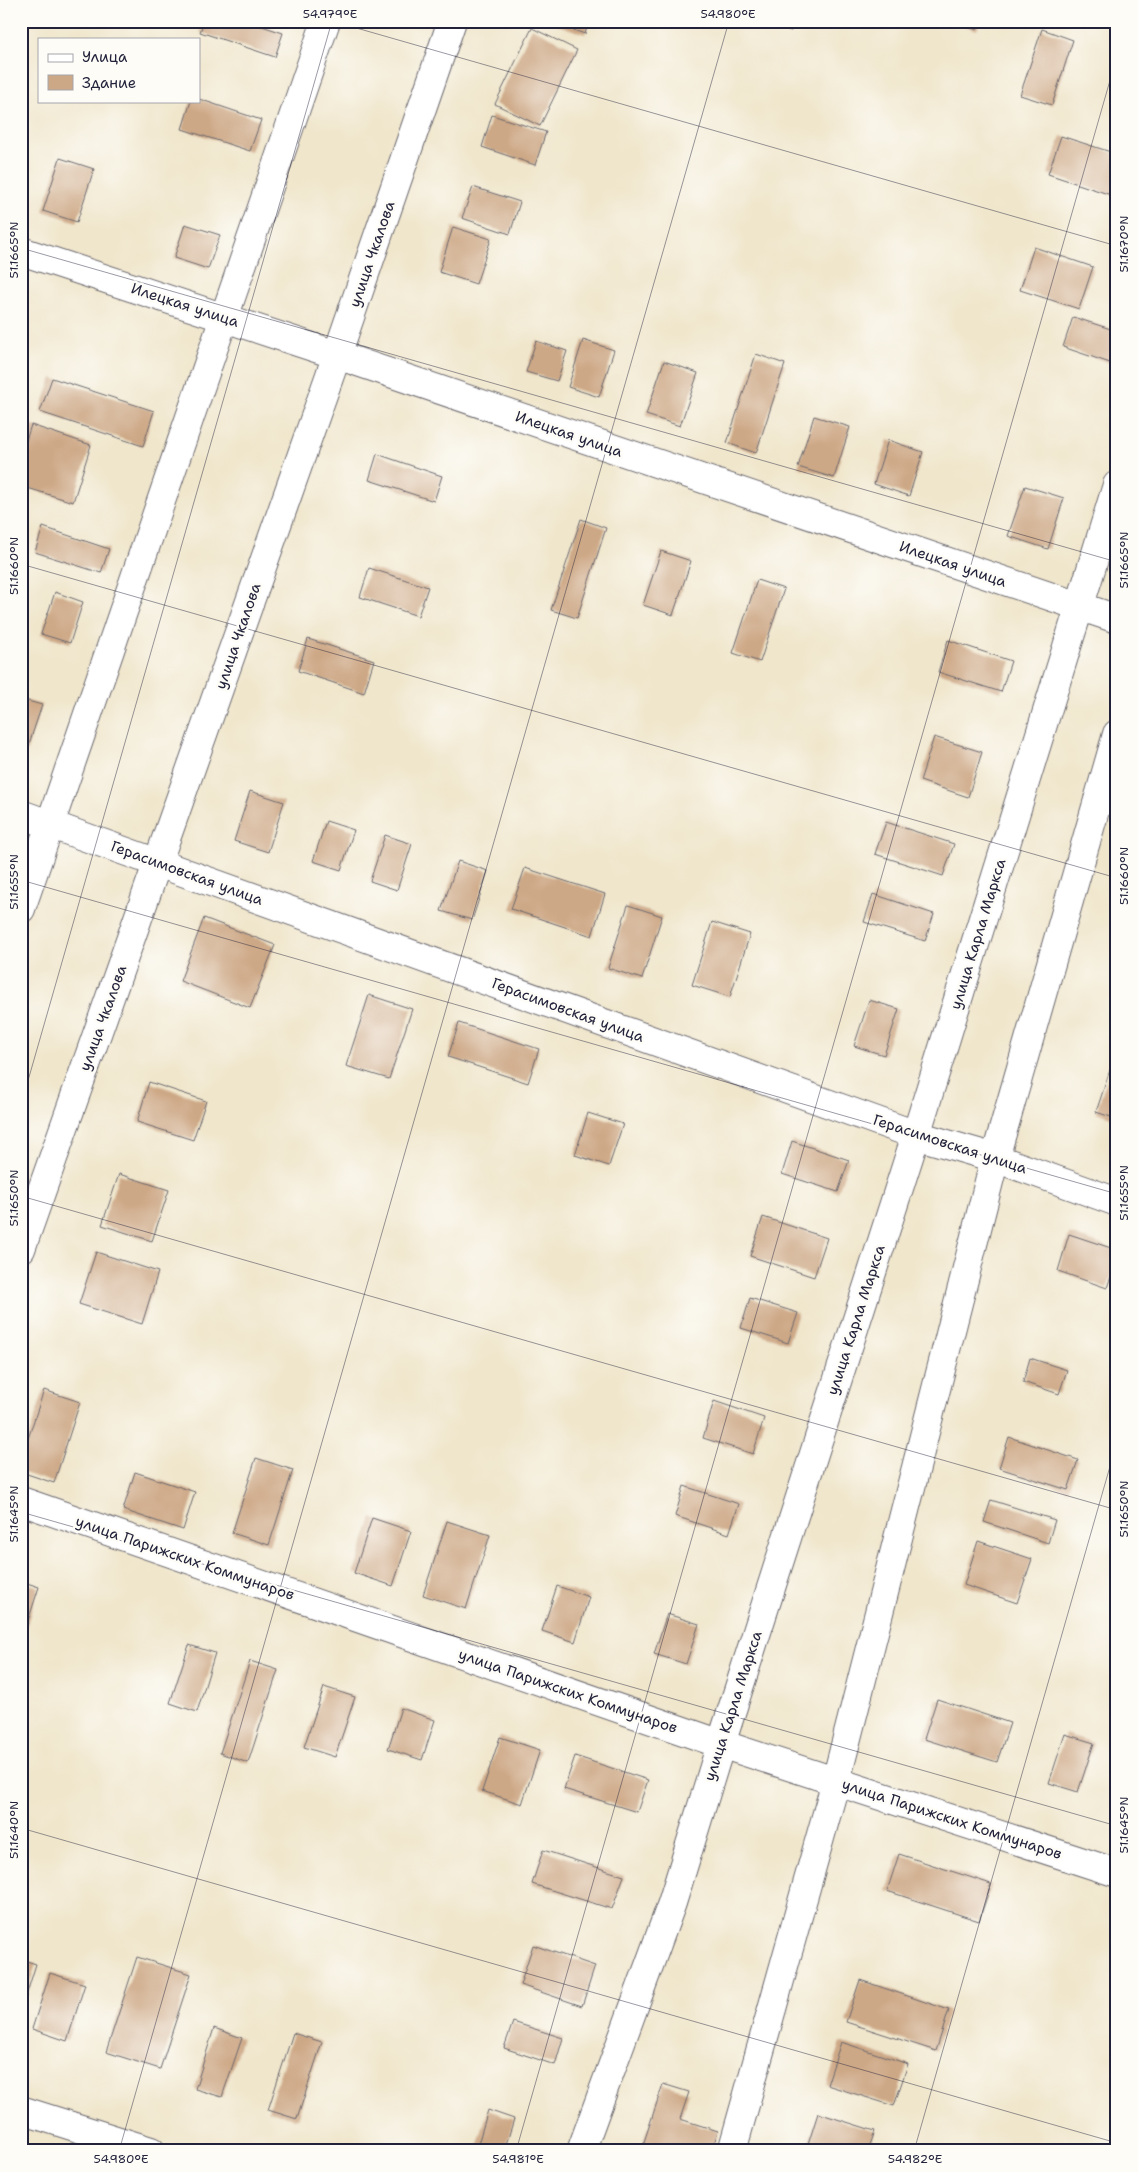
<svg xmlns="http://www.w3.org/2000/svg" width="1138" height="2172" font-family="'Shantell Sans',sans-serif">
	<rect width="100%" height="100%" fill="#fdfcf7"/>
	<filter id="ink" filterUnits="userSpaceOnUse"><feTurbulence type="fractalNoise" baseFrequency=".02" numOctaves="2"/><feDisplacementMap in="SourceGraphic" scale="10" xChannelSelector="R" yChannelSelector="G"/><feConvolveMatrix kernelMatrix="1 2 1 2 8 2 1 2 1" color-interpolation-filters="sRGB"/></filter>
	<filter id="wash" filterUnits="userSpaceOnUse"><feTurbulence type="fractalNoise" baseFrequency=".0096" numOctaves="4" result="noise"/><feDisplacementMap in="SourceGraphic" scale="20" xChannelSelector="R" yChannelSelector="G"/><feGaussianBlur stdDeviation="1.12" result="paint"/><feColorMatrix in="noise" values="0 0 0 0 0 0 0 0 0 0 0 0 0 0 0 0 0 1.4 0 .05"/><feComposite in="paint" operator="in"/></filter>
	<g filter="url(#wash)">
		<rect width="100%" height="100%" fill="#f0e6cc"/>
		<g id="blocks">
			<path fill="#cda886" d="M204,21H247L283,33L275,57L200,32Z
				M546,21H589L585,34Z
				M761,21H795L791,31Z
				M952,21H980L977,30Z
				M532,28L577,50L540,126L495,104Z
				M1042,29L1073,40L1052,105L1020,95Z
				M199,99L261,120L250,151L182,129L191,101H199Z
				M492,115L546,132L535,165L482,147Z
				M1061,136L1117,154V197L1048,174Z
				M60,158L94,169L77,222L43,211Z
				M473,187L520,202L510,234L462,218Z
				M185,224L220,235L208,269L174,258Z
				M453,227L491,239L476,284L439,272Z
				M1034,247L1093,267L1079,309L1020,290Z
				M1073,317L1117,331V341L1110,363L1063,347Z
				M583,340L614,350L599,397L568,387Z
				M536,341L567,351L557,381L526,372Z
				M756,354L785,364L756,453L727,443Z
				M664,361L698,373L680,426L646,415Z
				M52,378L154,411L143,446L40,412Z
				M814,416L850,427L834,478L798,467Z
				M31,425L91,445L73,502L21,486V456Z
				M888,440L923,452L909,496L874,484Z
				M377,454L442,476L434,501L369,480Z
				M1025,486L1064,498L1048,549L1008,536Z
				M581,519L606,528L577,618L551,610Z
				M43,527L109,549L101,573L35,552Z
				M661,551L691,561L673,615L643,605Z
				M369,568L428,587L418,616L360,597Z
				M757,580L784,589L760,662L733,653Z
				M55,592L83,602L70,643L41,634Z
				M308,639L374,660L364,693L298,671Z
				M948,640L1011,661L1001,692L938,672Z
				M21,699L42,705L25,756L21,755Z
				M934,737L982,752L968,797L920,781Z
				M250,791L284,802L268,852L234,841Z
				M326,821L354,830L341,870L313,861Z
				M886,822L954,844L943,876L875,854Z
				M385,835L412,844L397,890L370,881Z
				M458,861L488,871L472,920L441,911Z
				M525,868L605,894L592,936L511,909Z
				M873,894L934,914L925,941L864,922Z
				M628,905L662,916L642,979L608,968Z
				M204,918L275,945L250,1008L180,981Z
				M712,922L750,934L730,997L692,985Z
				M369,995L412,1009L389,1079L346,1066Z
				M869,1000L899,1009L884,1055L854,1046Z
				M459,1023L539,1049L528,1083L448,1057Z
				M1117,1049V1119L1096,1112Z
				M149,1082L206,1101L193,1140L137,1122Z
				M588,1113L623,1124L609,1166L575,1155Z
				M792,1141L849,1160L838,1192L782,1174Z
				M119,1174L169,1190L152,1241L102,1225Z
				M763,1217L827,1238L814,1277L750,1256Z
				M1069,1234L1117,1250V1259L1107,1288L1058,1271Z
				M96,1252L158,1272L142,1324L79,1304Z
				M750,1298L798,1313L788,1343L741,1328Z
				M1030,1358L1067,1370L1059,1394L1023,1382Z
				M44,1390L80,1402L54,1483L21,1472V1460Z
				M714,1401L764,1418L753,1454L703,1438Z
				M1009,1437L1078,1460L1068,1490L999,1468Z
				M256,1458L293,1470L269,1545L232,1533Z
				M135,1472L195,1492L183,1530L123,1510Z
				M684,1486L739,1504L729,1534L675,1516Z
				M991,1500L1055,1520L1048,1543L984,1522Z
				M372,1518L411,1531L393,1586L354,1573Z
				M447,1521L490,1535L466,1609L423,1595Z
				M978,1541L1032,1559L1017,1603L964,1585Z
				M21,1581L39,1587L26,1627L21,1626Z
				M557,1586L589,1597L575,1642L542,1631Z
				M667,1614L699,1624L686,1664L654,1654Z
				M189,1645L215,1653L197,1712L170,1703Z
				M250,1661L278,1670L248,1763L220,1753Z
				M324,1687L355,1697L335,1757L304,1747Z
				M937,1699L1010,1723L997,1762L924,1739Z
				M401,1708L435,1720L422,1760L388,1749Z
				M1065,1734L1094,1743L1078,1792L1049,1783Z
				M500,1737L540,1750L522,1804L482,1791Z
				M575,1756L648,1780L637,1812L564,1789Z
				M543,1850L624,1876L612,1909L532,1884Z
				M899,1854L991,1884L979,1921L887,1891Z
				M533,1945L595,1966L582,2006L520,1985Z
				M137,1957L191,1974L160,2069L106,2052Z
				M21,1959L36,1964L22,2009H21Z
				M50,1973L85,1984L67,2041L32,2029Z
				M860,1980L949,2010L936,2051L846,2022Z
				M513,2022L563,2038L555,2065L504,2048Z
				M214,2028L242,2038L222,2097L195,2089Z
				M293,2033L322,2042L297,2119L268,2110Z
				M841,2042L908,2064L894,2106L827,2085Z
				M663,2084L689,2092L680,2119L718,2131L712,2151H641Z
				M488,2110L514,2119L504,2151H476Z
				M818,2113L875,2131L868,2151H806Z"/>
		</g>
	</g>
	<g filter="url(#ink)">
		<use href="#blocks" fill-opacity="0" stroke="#6a676e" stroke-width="1"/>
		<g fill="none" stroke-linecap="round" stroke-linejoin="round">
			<g stroke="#6a676e" stroke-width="30">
				<path id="minor" d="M21,251L337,355L1117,619
					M21,814L916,1135L995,1158L1117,1202
					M21,909L326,21
					M21,1249L337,355L452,21
					M21,1501L721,1744L1117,1873
					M21,2110L151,2151
					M581,2151L672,1903L721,1744L916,1135L1117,485
					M732,2151L836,1781L995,1158L1117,734"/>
			</g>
			<use href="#minor" stroke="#fff" stroke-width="28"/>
		</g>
	</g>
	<path fill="none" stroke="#22223b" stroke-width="1" stroke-opacity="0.45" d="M332,21L1117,246M21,248L1117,562M21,564L1117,878M21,880L1117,1194M21,1105L332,21M21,1196L1117,1510M21,1512L1117,1826M21,1828L1117,2143M21,2144L43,2151M119,2151L729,21M516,2151L1117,56M914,2151L1117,1442"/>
	<g text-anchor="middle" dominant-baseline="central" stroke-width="5" stroke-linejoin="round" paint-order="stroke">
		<g font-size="15" fill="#22223b" stroke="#fdfcf7">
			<text transform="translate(372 254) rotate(-71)">улица Чкалова</text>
			<text transform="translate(185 305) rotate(18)">Илецкая улица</text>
			<text transform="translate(569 434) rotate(19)">Илецкая улица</text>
			<text transform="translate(953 564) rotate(19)">Илецкая улица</text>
			<text transform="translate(238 636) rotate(-71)">улица Чкалова</text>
			<text transform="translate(187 873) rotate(20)">Герасимовская улица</text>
			<text transform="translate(978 934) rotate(-73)">улица Карла Маркса</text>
			<text transform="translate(568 1010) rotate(20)">Герасимовская улица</text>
			<text transform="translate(103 1018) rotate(-70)">улица Чкалова</text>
			<text transform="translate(950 1144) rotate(18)">Герасимовская улица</text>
			<text transform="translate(856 1320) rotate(-72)">улица Карла Маркса</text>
			<text transform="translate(185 1558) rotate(19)">улица Парижских Коммунаров</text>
			<text transform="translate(568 1691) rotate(19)">улица Парижских Коммунаров</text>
			<text transform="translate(733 1706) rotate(-72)">улица Карла Маркса</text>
			<text transform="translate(952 1819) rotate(18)">улица Парижских Коммунаров</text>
		</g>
	</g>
	<rect width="1138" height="2172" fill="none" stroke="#fdfcf7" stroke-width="55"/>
	<rect x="38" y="38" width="162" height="65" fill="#fdfcf7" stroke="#a5a5ac"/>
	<rect x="48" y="54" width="25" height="8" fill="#ffffff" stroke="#a5a5ac"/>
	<text x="82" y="62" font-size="15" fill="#22223b">Улица</text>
	<rect x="48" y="75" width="25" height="15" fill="#cda886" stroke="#a5a5ac"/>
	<text x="82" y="88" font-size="15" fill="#22223b">Здание</text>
	<rect x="28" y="28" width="1082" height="2116" fill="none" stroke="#22223b" stroke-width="2"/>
	<g font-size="12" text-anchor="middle" fill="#22223b">
		<text x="330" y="18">54.979°E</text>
		<text x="728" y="18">54.980°E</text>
		<text transform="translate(1124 244) rotate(-90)" y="4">51.1670°N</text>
		<text transform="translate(14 250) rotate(-90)" y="4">51.1665°N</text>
		<text transform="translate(1124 560) rotate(-90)" y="4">51.1665°N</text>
		<text transform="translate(14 566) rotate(-90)" y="4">51.1660°N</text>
		<text transform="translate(1124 876) rotate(-90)" y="4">51.1660°N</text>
		<text transform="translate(14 882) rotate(-90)" y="4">51.1655°N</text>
		<text transform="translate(1124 1193) rotate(-90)" y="4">51.1655°N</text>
		<text transform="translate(14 1198) rotate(-90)" y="4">51.1650°N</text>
		<text transform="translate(1124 1509) rotate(-90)" y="4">51.1650°N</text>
		<text transform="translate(14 1514) rotate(-90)" y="4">51.1645°N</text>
		<text transform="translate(1124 1825) rotate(-90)" y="4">51.1645°N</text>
		<text transform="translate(14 1830) rotate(-90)" y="4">51.1640°N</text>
		<text x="121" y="2163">54.980°E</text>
		<text x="518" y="2163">54.981°E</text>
		<text x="915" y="2163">54.982°E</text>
	</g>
</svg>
